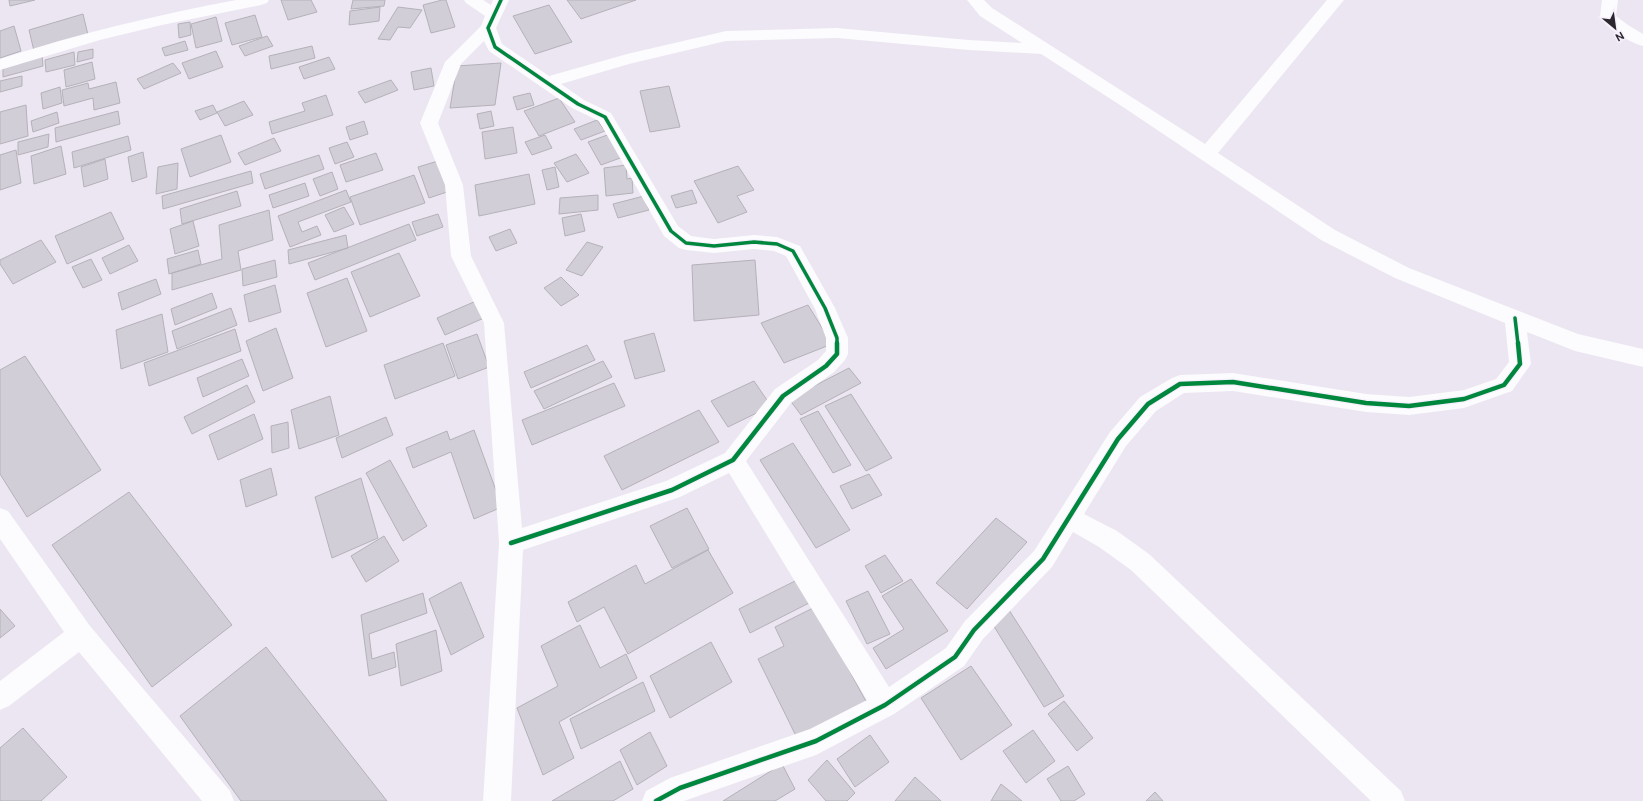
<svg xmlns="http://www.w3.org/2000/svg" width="1643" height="801" font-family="Ubuntu,sans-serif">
	<rect width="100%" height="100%" fill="#ebe6f1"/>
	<path fill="#d2ced7" stroke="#b5b1b9" d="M9,0H35L10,6Z
		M281,0H311L317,12L288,20Z
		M353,0H385L384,6L351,9Z
		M442,0H446L455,27L431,33L423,5Z
		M567,0H636L581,19Z
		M549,5L572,42L535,54L513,16Z
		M380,7L379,21L349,25L350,11Z
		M398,7L422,10L410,28L398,27L390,40L378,39Z
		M83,14L88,35L34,51L29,30Z
		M255,15L262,37L232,45L225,23Z
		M216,17L222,41L196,48L191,24Z
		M190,22L191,35L179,38L178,24Z
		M14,26L21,51L0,58V31Z
		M267,36L273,46L245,56L239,46Z
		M185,41L188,50L165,56L162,48Z
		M312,46L315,58L271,69L269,56Z
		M93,49V58L77,62L78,52Z
		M216,51L223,67L189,79L182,63Z
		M74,52L75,65L46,72L45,60Z
		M42,55L43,66L3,77V66Z
		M329,57L335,69L304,79L299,67Z
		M92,62L95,79L66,87L64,70Z
		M173,63L181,73L144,89L137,79Z
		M501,63L495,105L450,108L457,66Z
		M431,68L434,86L414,90L411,72Z
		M22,76V86L0,92V81Z
		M391,80L398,90L365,103L358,92Z
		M116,82L120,103L94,110L93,98L64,106L62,90L88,83L89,89Z
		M669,86L680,127L650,132L640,91Z
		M60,87L62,103L43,109L41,93Z
		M530,93L534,105L517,110L513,97Z
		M326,95L333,115L272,134L269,122L305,111L302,103Z
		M559,98L575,122L539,136L524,111Z
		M244,101L253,115L225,126L217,112Z
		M26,105L28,136L0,144V112Z
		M213,105L217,113L200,120L195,111Z
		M118,111L120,124L56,142L55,128Z
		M491,111L494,126L480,129L477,114Z
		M57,112L59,123L33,132L31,121Z
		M597,120L605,131L581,140L574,129Z
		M364,121L368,134L350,140L346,127Z
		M513,127L517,153L485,159L482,132Z
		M49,134L48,147L18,155V142Z
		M610,134L623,157L601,165L588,142Z
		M221,135L231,162L190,177L181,149Z
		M545,135L552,148L532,155L525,142Z
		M128,136L131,150L74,168L72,152Z
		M274,138L281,151L245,165L238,153Z
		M347,142L354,157L335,164L329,148Z
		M61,146L66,174L34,184L31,156Z
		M16,150L21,183L0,190V155Z
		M143,152L147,177L132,182L128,157Z
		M376,153L383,170L346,182L340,165Z
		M576,154L589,173L567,182L554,163Z
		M319,155L324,169L265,189L260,174Z
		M105,159L108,179L84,187L81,167Z
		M438,161L450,191L429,198L418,167Z
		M178,163L177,189L156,194L158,167Z
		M626,165L627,179L632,178L633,193L606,196L604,168Z
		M738,166L754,190L737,196L747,212L718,223L694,181Z
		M555,167L559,187L547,190L542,170Z
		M251,171L253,183L163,209L162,196Z
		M332,172L338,189L320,196L313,179Z
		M529,174L535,204L479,216L475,185Z
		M414,175L425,203L360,225L350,197Z
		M305,183L309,196L273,208L269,195Z
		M346,190L351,202L298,222L302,232L317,226L321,235L290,247L278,216Z
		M692,190L697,203L676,208L671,196Z
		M237,191L241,206L182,224L180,209Z
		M598,195V210L559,214L560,198Z
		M644,196L649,210L618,218L613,204Z
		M344,207L354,224L334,232L325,215Z
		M269,210L273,240L238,251L241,270L172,290V273L222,259L219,225Z
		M111,212L124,239L67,264L55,236Z
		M438,214L443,227L417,236L412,222Z
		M581,214L585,231L565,236L562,218Z
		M193,221L199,246L175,254L170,229Z
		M409,224L416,240L315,280L308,263Z
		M510,229L517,243L496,251L489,237Z
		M346,235L348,248L289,264L288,250Z
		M41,240L56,262L13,284L0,264V260Z
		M587,242L603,247L582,276L566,270Z
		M129,245L138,261L110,274L102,258Z
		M198,250L201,264L169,274L167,259Z
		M399,253L420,296L370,317L351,272Z
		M91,259L102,280L83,288L72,267Z
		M275,260L277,277L243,286L242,269Z
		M755,260L759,315L694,321L692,265Z
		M561,277L579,295L561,306L544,288Z
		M347,278L367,331L326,347L307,293Z
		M156,279L161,294L122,310L118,293Z
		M275,285L281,312L249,322L244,295Z
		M212,293L217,308L175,325L171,309Z
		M476,301L484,318L445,335L437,318Z
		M808,305L832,344L784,363L761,323Z
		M231,308L237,325L177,349L172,331Z
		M162,314L168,352L121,369L116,330Z
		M276,328L293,378L263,391L246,341Z
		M235,329L241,351L149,386L144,363Z
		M654,333L665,371L635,379L624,341Z
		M477,334L489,367L458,379L446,345Z
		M443,343L455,376L395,399L384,365Z
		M587,345L595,360L531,388L524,372Z
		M25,356L101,470L27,517L0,474V370Z
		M242,359L249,376L203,397L197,378Z
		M603,361L612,377L544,409L534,391Z
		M849,368L861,383L801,415L789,399Z
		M754,381L771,406L728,427L711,401Z
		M614,383L625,406L532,445L522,420Z
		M247,385L255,402L192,434L184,417Z
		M851,394L892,458L866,471L825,406Z
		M330,396L339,435L299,449L291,410Z
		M699,410L719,442L622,490L604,456Z
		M818,411L851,465L833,473L800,419Z
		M254,414L263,439L218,460L209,435Z
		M386,417L393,435L342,458L336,438Z
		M288,422L289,448L272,453L271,426Z
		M474,430L502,507L474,519L451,452L413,468L406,448L447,431L450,440Z
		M793,443L850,530L816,548L760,460Z
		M390,460L427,526L403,541L366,473Z
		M271,468L277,495L246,507L240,480Z
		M869,474L882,495L852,509L840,486Z
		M361,478L378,538L332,558L315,497Z
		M129,492L232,625L152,687L52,545Z
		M687,508L709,549L672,568L650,526Z
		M996,518L1027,542L967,609L936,583Z
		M384,536L399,561L366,582L351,556Z
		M708,550L733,593L628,654L604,607L577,622L568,602L636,565L645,584Z
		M885,555L903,581L881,593L865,566Z
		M799,579L811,602L750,633L739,609Z
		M911,579L948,631L886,669L873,648L904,629L882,596Z
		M461,582L484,637L451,655L429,599Z
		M868,591L890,634L867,644L846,601Z
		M423,593L427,613L369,634L372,659L394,652L396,667L369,676L361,615Z
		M815,607L869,707L800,744L758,659L784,646L775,627Z
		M0,609L15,626L0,638Z
		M1009,610L1064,696L1044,707L990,620Z
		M580,625L600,668L626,654L637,678L559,722L574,758L543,775L517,708L558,686L541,646Z
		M436,630L442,671L401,686L396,644Z
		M711,642L732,682L670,718L650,676Z
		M266,647L387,801H241L180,716Z
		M971,666L1012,725L961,760L921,698Z
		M643,682L655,711L581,749L570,719Z
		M1064,701L1093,738L1077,751L1048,714Z
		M23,728L67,777L41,801H0V748Z
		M1033,730L1055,761L1026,783L1003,751Z
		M650,732L667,766L637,785L620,750Z
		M870,735L889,762L855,787L837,759Z
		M827,760L855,793L847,801H826L808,780Z
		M620,761L633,789L613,801H552Z
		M782,764L795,789L775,801H723Z
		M1068,766L1085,794L1074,801H1061L1047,779Z
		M915,777L941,801H895Z
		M1001,784L1022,801H991Z
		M1155,792L1163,801H1146Z"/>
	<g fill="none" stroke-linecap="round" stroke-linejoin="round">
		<path fill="#fcfbfd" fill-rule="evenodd" d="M236,0H269L267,3L261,5L162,25L100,40L0,70V59C77,34 156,15 236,0Z
			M464,0H483L491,5L493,0H509L496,28L502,44L549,76L627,54L726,31L837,28L969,40L1022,43L980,16L967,0H984L992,8L1205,144L1327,0H1344L1218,153L1335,230L1409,268L1578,334L1643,349V367L1575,351L1527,332L1531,364L1512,391L1464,408L1409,415L1366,412L1233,391L1184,393L1156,411L1126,446L1084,514L1117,531L1149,554L1401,791L1405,801H1371L1131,570L1099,547L1073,532L1052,567L983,639L964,666L894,714L816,755L684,801H642L646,791L670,778L810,729L867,700L729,473L680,497L523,550L511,801H483L499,543L484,323L451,256L445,185L420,123L445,62L481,26L485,16L466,3ZM837,38L969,50L1041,54L1123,107L1321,240L1395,278L1505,323L1509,362L1496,379L1464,390L1409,397L1366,394L1233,373L1180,375L1172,378L1140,397L1110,432L1034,551L965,621L946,648L889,687L746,461L791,403L834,372L845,360L848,354V338L835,308L800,246L777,237L754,235L714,239L691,236L678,226L611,113L584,100L561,84L629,64L726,41ZM484,41L489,51L572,108L599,121L664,236L679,248L686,250L714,253L754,249L774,251L786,256L815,309L826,338V351L818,360L775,389L725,453L666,481L522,528L504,323L471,256L463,185L438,123L461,64Z
			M1602,0H1618L1616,16L1628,25L1643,34V46C1628,42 1609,30 1600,17Z
			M0,508L8,511L90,626L230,791L234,801H202L79,652L9,706L0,710V681L64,632L0,539Z"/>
		<g stroke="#f6f0fd" stroke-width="5.5">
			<path id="cycleway-far1" d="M501,0L488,28L495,47L578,104L605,117L671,231L686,243L714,246L754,242L777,244L793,251L825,308L837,338V344
				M1515,318L1518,344"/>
		</g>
		<g stroke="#f6f0fd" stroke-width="7">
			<path id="cycleway" d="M511,543L672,490L733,460L783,396L826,366L837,354V343
				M656,801L680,788L816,741L885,705L955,657L974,630L1043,559L1118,439L1148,404L1180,384L1233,382L1366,403L1409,406L1464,399L1504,385L1520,364L1518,343"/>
		</g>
		<use href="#cycleway-far1" stroke="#00873e" stroke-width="3.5"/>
		<use href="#cycleway" stroke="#00873e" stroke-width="4.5"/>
	</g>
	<g transform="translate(1615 28) rotate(151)" stroke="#f6f0fd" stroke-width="3" paint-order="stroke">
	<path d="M0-3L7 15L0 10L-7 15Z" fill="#2b272f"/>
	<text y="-6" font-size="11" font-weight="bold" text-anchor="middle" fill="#2b272f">N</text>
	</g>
</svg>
